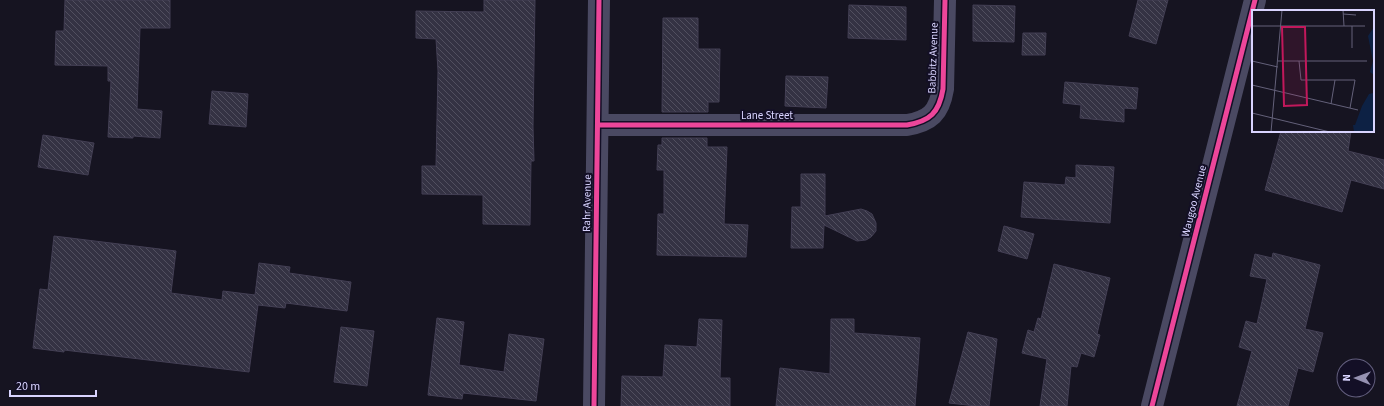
<svg xmlns="http://www.w3.org/2000/svg" width="1384" height="406" font-family="'Source Sans 3',sans-serif">
	<defs>
		<pattern id="building-back-hatch" width="6" height="6" patternUnits="userSpaceOnUse"><rect width="6" height="6" fill="#343243"/><path d="M-1 5l2 2M0 0l6 6M5-1l2 2" fill="none" stroke="#514f5f"/></pattern>
	</defs>
	<rect width="100%" height="100%" fill="#161421"/>
	<path fill="url(#building-back-hatch)" stroke="#433f54" d="M65,0H170V28H140L137,109L162,111L160,138L133,136V138L108,137L111,81H108V66L55,65L56,31H64Z
		M484,0H535L533,127L534,161H531L530,225L483,224V195L422,194V166H436L438,71L436,39L416,38V11L484,12Z
		M1138,0H1168L1156,44L1129,36Z
		M849,5L906,7V40L848,38Z
		M973,5L1015,6L1014,42L973,41Z
		M663,18H698V49H720L719,102H708V112H662Z
		M1023,33H1046L1045,55H1022Z
		M786,76L828,77L826,108L785,106Z
		M1065,82L1138,88L1136,109L1124,108V122L1080,118L1081,105L1063,103Z
		M212,91L248,94L246,127L209,124Z
		M1281,131H1351L1348,151L1384,160V189L1351,180L1342,212L1265,190Z
		M43,135L94,143L88,175L38,167Z
		M662,138H707V147H727L724,224L748,225L746,257L657,255L658,214H664V170H657L658,145H662Z
		M1076,165L1114,167L1110,223L1021,217L1024,182L1065,185L1066,177L1076,178Z
		M801,174H825V216L861,209L867,211L872,214L876,223V231L871,237L866,240L857,241L824,225L823,248H791L792,207H801Z
		M1004,226L1034,234L1027,259L998,251Z
		M54,236L176,251L171,293L222,300L223,291L255,295L259,263L290,267L289,273L351,282L347,311L286,303L285,308L258,305L249,372L64,350V352L33,348L40,289L48,290Z
		M1273,253L1320,265L1305,329L1323,333L1313,372L1298,368L1288,406H1237L1252,351L1239,347L1246,321L1257,324L1267,279L1250,276L1255,254L1272,258Z
		M1054,264L1110,278L1097,334L1100,335L1094,357L1081,353L1077,367L1071,366L1067,406H1040L1047,359L1022,353L1028,330L1034,332L1038,318L1041,319Z
		M437,318L464,322L459,365L504,372L509,334L544,339L536,401L463,393L462,399L428,395Z
		M699,319L722,320L720,378H730V406H621L622,376L663,377L665,345L697,347Z
		M831,319H854V333L920,338L915,406H776L780,368L830,374Z
		M341,327L374,331L367,386L334,382Z
		M968,332L997,339L989,406H976L949,403Z"/>
	<g fill="none" stroke-linecap="round" stroke-linejoin="round">
		<path stroke="#4a4962" stroke-width="22" d="M598,125H907C930,121 939,113 943,89L945,0
			M594,406L599,0
			M1152,406L1255,0"/>
		<g stroke="#130f26" stroke-width="8">
			<path id="cycleway" d="M598,125H907C930,121 939,113 943,89L945,0
				M594,406L599,0
				M1152,406L1255,0"/>
		</g>
		<use href="#cycleway" stroke="#ed469a" stroke-width="5"/>
	</g>
	<g text-anchor="middle" dominant-baseline="central" stroke-width="4" stroke-linejoin="round" paint-order="stroke">
		<g font-size="11" fill="#d9d4ff" stroke="#130f26">
			<text transform="translate(933 58) rotate(-88)">Babbitz Avenue</text>
			<text x="767" y="115">Lane Street</text>
			<text transform="translate(1194 201) rotate(-76)">Waugoo Avenue</text>
			<text transform="translate(587 203) rotate(-89)">Rahr Avenue</text>
		</g>
	</g>
	<g transform="translate(1252 10)">
		<rect width="122" height="122" fill="#161421"/>
		<path d="M122,17V65L118,62L121,51L116,26ZM122,76V122H102L101,115H103L110,96L117,84L121,83Z" fill="#0d2144"/>
		<path fill="none" stroke="#64617a" stroke-width="1" d="M91,0L92,16M91,4L104,5M0,16H113M100,38V16M0,51L26,57M26,51H115M47,51L49,70H103L98,98M0,75L106,100M79,94L83,70M0,103L78,122M19,122L30,0"/>
		<path fill="#c2185b" fill-opacity="0.15" stroke="#c2185b" stroke-width="2" d="M30,17H53L55,95L32,96Z"/>
		<rect width="122" height="122" fill="none" stroke="#d9d4ff" stroke-width="2"/>
	</g>
	<g transform="translate(1356 378) rotate(271)"><circle r="19" fill="#130f26" stroke="#625e7d"/>
	<path d="M0-3L7 15L0 10L-7 15Z" fill="#9591b1"/>
	<text y="-6" font-size="11" font-weight="bold" text-anchor="middle" fill="#d9d4ff">N</text>
	</g>
	<path d="M10 390v6h86v-6" fill="none" stroke="#d9d4ff" stroke-width="2"/>
	<text x="16" y="390" font-size="12" fill="#d9d4ff" stroke="#130f26" stroke-width="3" paint-order="stroke">20 m</text>
</svg>
